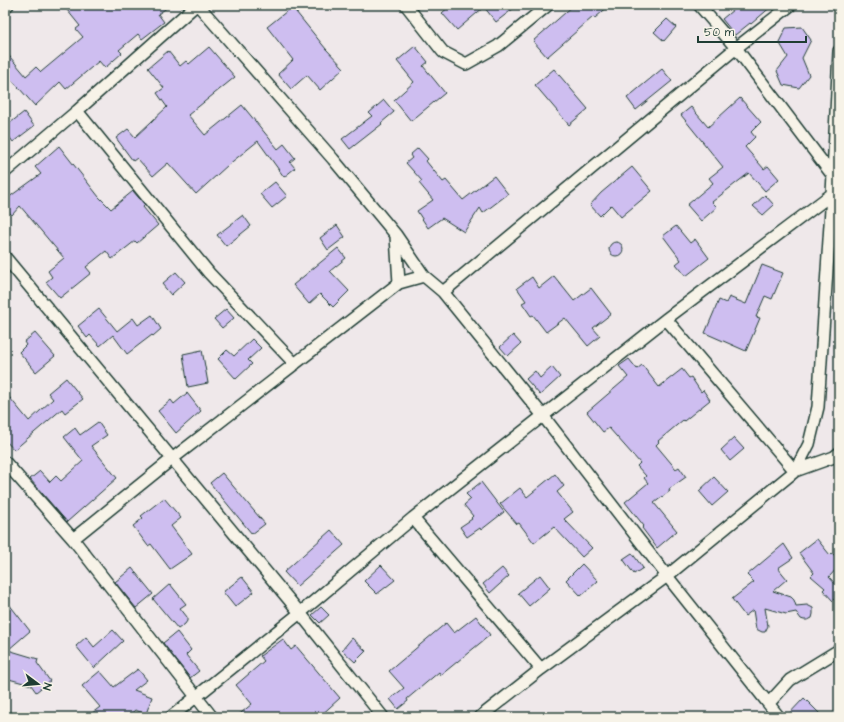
<svg xmlns="http://www.w3.org/2000/svg" width="844" height="722" font-family="'Architects Daughter',sans-serif">
	<rect width="100%" height="100%" fill="#efe8ea"/>
	<filter id="ink" filterUnits="userSpaceOnUse"><feTurbulence type="fractalNoise" baseFrequency=".025" numOctaves="2"/><feDisplacementMap in="SourceGraphic" scale="8" xChannelSelector="R" yChannelSelector="G"/><feConvolveMatrix kernelMatrix="1 2 1 2 8 2 1 2 1" color-interpolation-filters="sRGB"/></filter>
	<g filter="url(#ink)">
		<path fill="#cebef0" stroke="#1f3d34" d="M63,5H171L158,14L164,22L142,39L138,34L119,50L122,53L105,68L99,61L66,89L60,82L35,106L11,79L5,84V51L26,76L36,67L41,72L83,37L76,29L80,26Z
			M451,5H518L496,22L484,7L457,30L442,13Z
			M574,5H610L595,18L593,17L547,57L533,41Z
			M739,5H773L751,24L750,23L735,35L722,19Z
			M292,7L326,49L344,68L320,90L307,75L291,89L278,74L293,60L267,27Z
			M667,19L676,27L664,41L654,32Z
			M802,27L811,40L802,58L809,75L799,88L783,85L777,71L788,57L779,42L786,28Z
			M415,46L428,62L423,66L445,93L411,121L394,100L414,82L397,61Z
			M209,47L235,77L188,115L205,135L242,105L278,149L284,144L295,158L290,162L295,168L284,177L258,141L228,165L196,194L168,163L153,176L137,158L133,161L116,138L128,129L135,137L167,107L157,93L164,88L148,68L168,51L180,66L186,61L189,64Z
			M554,69L588,109L569,125L535,85Z
			M662,69L672,81L636,110L627,98Z
			M740,98L761,122L751,132L755,137L745,147L764,169L768,166L779,179L765,191L749,173L712,202L717,207L701,221L687,205L713,183L709,178L723,167L681,115L691,107L708,127Z
			M384,100L394,112L381,123L382,124L350,149L342,139L372,116L369,113Z
			M24,112L34,126L13,142L5,131V127Z
			M59,146L99,197L111,209L133,191L145,205L143,207L158,225L137,243L135,241L112,259L106,251L86,267L91,273L60,298L46,282L52,277L48,271L64,258L20,206L12,215L5,208V200L41,174L35,167Z
			M418,148L428,159L426,161L443,182L446,180L463,200L494,176L508,194L483,213L480,208L464,232L442,218L428,228L417,211L433,200L419,183L422,181L406,163L412,158L410,155Z
			M632,167L652,191L621,217L611,205L600,216L590,205L601,193Z
			M275,182L287,196L272,208L260,194Z
			M765,195L774,205L763,215L753,206Z
			M243,215L251,226L226,246L217,235Z
			M337,225L345,237L328,250L320,238Z
			M676,226L690,243L695,239L709,258L686,276L676,264L681,260L663,236Z
			M609 249a7 7 0 1 1 14 0a7 7 0 1 1-14 0Z
			M338,248L346,258L330,271L349,291L333,307L320,294L309,304L293,285Z
			M762,265L783,273L772,299L765,296L756,317L760,318L746,351L705,333L719,300L726,303L729,297L746,304Z
			M176,272L185,282L171,295L162,284Z
			M554,276L574,301L591,288L611,314L593,328L600,336L588,346L565,318L546,332L533,315L531,316L522,303L526,301L517,288L532,277L539,288Z
			M99,309L117,331L133,318L138,325L152,315L161,329L153,336L152,335L127,354L113,335L100,346L90,335L87,338L78,326Z
			M226,309L234,318L222,328L214,319Z
			M35,333L55,356L36,372L19,352L26,345L24,342Z
			M513,335L521,344L508,356L500,347Z
			M252,339L261,348L248,360L252,364L236,379L218,359L227,350L234,356Z
			M202,350L208,383L188,387L183,354Z
			M629,359L637,369L642,365L659,387L682,369L689,378L691,377L701,392L703,390L710,400L684,421L683,420L658,441L659,442L656,445L676,469L679,467L686,477L669,489L670,491L654,503L677,531L657,548L642,528L644,526L625,502L648,483L644,478L646,476L637,466L640,463L609,428L603,432L587,412L628,377L619,366Z
			M552,367L560,377L540,395L526,379L535,371L540,378Z
			M66,378L83,399L65,413L62,409L14,450L5,440V392L29,421L53,399L48,393Z
			M187,393L201,411L176,433L158,411L171,400L174,404Z
			M98,422L107,435L91,446L117,478L67,522L30,479L40,471L50,482L56,476L61,481L83,461L64,437L75,428L80,435Z
			M734,438L744,449L730,461L721,450Z
			M222,473L265,524L252,534L210,483Z
			M555,474L564,486L557,492L573,512L564,519L592,548L582,557L554,527L534,543L519,523L517,524L500,504L520,488L527,497Z
			M714,477L728,492L712,506L699,491Z
			M481,482L504,512L481,530L480,528L467,537L460,527L472,519L471,518L473,516L464,505L471,499L466,494Z
			M164,498L181,518L171,526L192,554L170,569L151,544L148,546L133,526L143,518L141,516Z
			M331,530L344,545L297,586L284,572Z
			M817,539L830,555L832,553L839,560V566L829,577L839,588V601L836,598L833,601L823,590L825,588L811,576L814,573L799,553Z
			M784,544L793,558L778,568L787,579L773,591L791,597L794,600L796,606L807,605L813,608V614L812,618L808,620H804L801,619L796,612L786,614L765,608L768,626L765,632H762L756,629L753,610L745,616L732,599L754,582L747,575Z
			M632,553L643,568L634,574L623,559Z
			M582,564L598,581L581,596L566,580Z
			M381,565L395,580L377,594L364,581Z
			M132,568L153,594L136,608L115,582Z
			M502,568L509,576L490,593L483,584Z
			M540,575L550,588L529,606L518,593Z
			M242,577L254,592L235,607L223,592Z
			M170,584L186,604L180,608L187,617V621L185,624L178,629L153,599Z
			M5,599L30,631L8,650L38,659L37,663L50,681L36,692L31,685L5,678Z
			M321,607L329,615L320,623L312,615Z
			M476,616L490,635L441,675L439,672L407,699L408,701L398,709L390,699L404,688L389,671L446,623L454,633Z
			M113,630L123,641L94,668L76,646L86,637L94,647Z
			M177,632L191,650L186,655L199,671L190,678L163,643Z
			M352,638L366,651L355,662L342,650Z
			M283,639L291,650L296,646L340,698L319,717H236L252,704L236,685L264,661L260,656Z
			M138,669L147,680L134,690L152,697L146,714L135,710L127,717H87L100,707L82,686L100,671L114,687Z
			M804,698L823,717H786Z"/>
		<g fill="none" stroke-linecap="round" stroke-linejoin="round">
			<g stroke="#1f3d34" stroke-width="14">
				<path id="street" d="M198,5L333,159L396,235L424,276L443,292L544,417L667,576L779,717
					M406,5L443,52L466,64L498,46L548,5
					M699,5L736,48L833,176
					M5,7L8,5
					M77,111L209,273L295,364
					M5,172L77,111L196,5
					M396,236L399,283
					M5,257L300,613L383,717
					M443,292L736,48L791,5
					M666,319L795,471L834,457L839,453
					M5,462L73,539L212,717
					M413,518L541,669
					M73,539L172,459L399,283L424,276
					M769,703L790,680L839,650
					M171,717L300,613L413,518L666,319L832,194
					M480,717L541,669L667,576L795,471L809,444L818,407L832,194L839,51"/>
			</g>
			<use href="#street" stroke="#f7f3e8" stroke-width="11"/>
		</g>
	</g>
	<rect width="844" height="722" fill="none" stroke="#f7f3e8" stroke-width="20"/>
	<rect x="10" y="10" width="824" height="702" fill="none" stroke="#1f3d34" stroke-width="1.5" filter="url(#ink)"/>
	<g transform="translate(38 684) rotate(106)" stroke="#f7f3e8" stroke-width="3" paint-order="stroke">
	<path d="M0-3L7 15L0 10L-7 15Z" fill="#1f3d34"/>
	<text y="-6" font-size="11" font-weight="bold" text-anchor="middle" fill="#1f3d34">N</text>
	</g>
	<path d="M698 36v6h108v-6" fill="none" stroke="#1f3d34" stroke-width="2"/>
	<text x="704" y="36" font-size="12" fill="#1f3d34" stroke="#f7f3e8" stroke-width="3" paint-order="stroke">50 m</text>
</svg>
